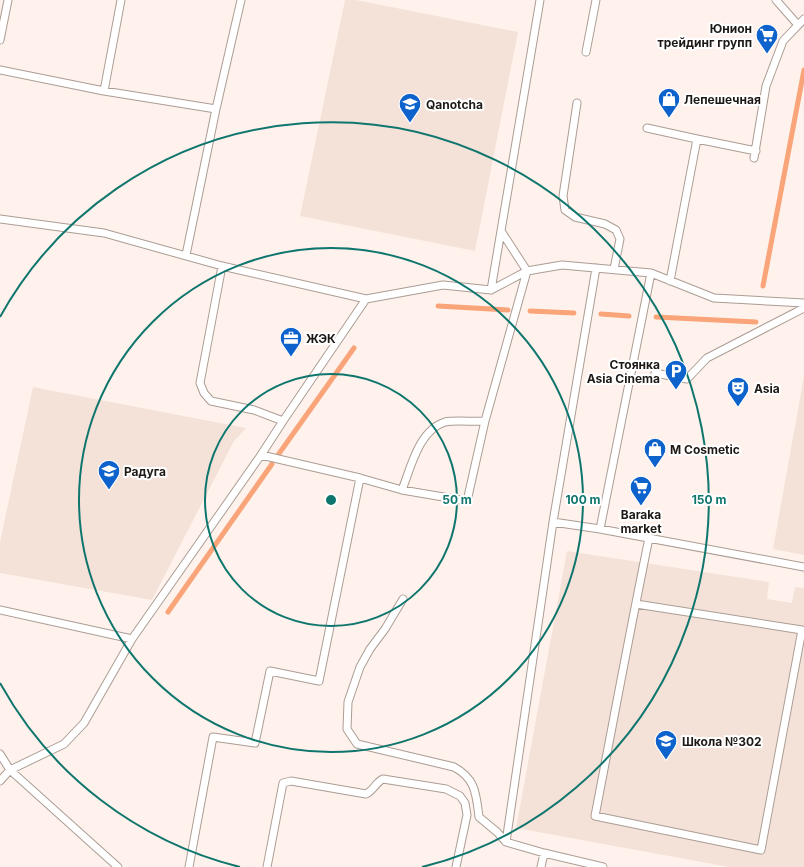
<svg xmlns="http://www.w3.org/2000/svg" width="804" height="867" font-family="Inter,sans-serif">
	<rect width="100%" height="100%" fill="#fff2ec"/>
	<path fill="#f4e2d9" d="M345,0H356L518,32L475,251L300,216Z
		M804,376V555L773,549Z
		M33,387L246,428L234,441L152,600L0,573V542Z
		M567,551L769,582L767,599L792,603L795,587L804,588V867H729L516,828Z"/>
	<g fill="none" stroke-linecap="round" stroke-linejoin="round">
		<path stroke="#f9a479" stroke-width="5" d="M763,286L804,70
			M438,306L508,310
			M530,311L574,313
			M601,314L629,316
			M656,317L756,322
			M278,455L354,348
			M168,612L272,464"/>
		<g stroke="#ab9d95" stroke-width="9">
			<path id="service" d="M776,0L798,25
				M0,40L8,0
				M586,52L596,0
				M0,70L104,91L216,109L186,255
				M104,91L121,0
				M577,103L563,196L565,210L575,217L605,224L616,230L620,239L614,269
				M216,109L241,0
				M647,128L697,139L756,151
				M754,158L766,86L783,41L804,19
				M0,219L104,233L222,266L366,299
				M222,266L200,383L204,393L211,401L254,410L283,421
				M670,281L697,139
				M491,290L540,0
				M655,373L687,379L707,358L804,308
				M261,455L360,478L402,490L467,501L485,421L527,271L501,231
				M402,490C411,467 419,430 445,422C454,420 475,422 485,421
				M553,522L600,529L804,567
				M600,529L651,273
				M403,599L385,629L370,649L360,667L348,702L347,729L357,744L454,767C476,779 476,794 479,817L497,832L506,842L544,853L603,867
				M636,604L802,630L761,850L595,816C613,723 630,630 649,538
				M0,610L132,639
				M0,754L10,770L118,867
				M0,781L10,770L64,744L84,723L132,639L261,455L283,421L366,299L443,285L491,290L527,271L562,265L651,273L714,298L804,303
				M506,842L553,522L596,268
				M189,867L213,737L255,743L270,671L319,681L360,478
				M267,867L283,783L291,781L366,794C374,790 376,782 383,779L446,789L460,796L465,803L467,815L456,867
				M541,867L544,853"/>
		</g>
		<use href="#service" stroke="#fff" stroke-width="7"/>
	</g>
	<g fill="none" stroke="#0f766e" stroke-width="2">
		<circle cx="331" cy="500" r="126"/>
		<circle cx="331" cy="500" r="252"/>
		<path d="M240 867A378 378 0 0 1 0 683M0 317A378 378 0 1 1 422 867"/>
	</g>
	<defs>
		<g id="supermarket-pin" transform="scale(1.15)"><path d="M0 17L-7.5 6A9.5 9.5 0 1 1 7.5 6Z" fill="#0e62cc" stroke="#fff"/><path d="M-6-5.5h2.5l.6 2H6L4.5 2H-2.5L-4.4-4H-6ZM-1.5 3.2a1.3 1.3 0 1 0 .1 0ZM3 3.2a1.3 1.3 0 1 0 .1 0Z" fill="#fff"/></g>
		<g id="shop-pin" transform="scale(1.15)"><path d="M0 17L-7.5 6A9.5 9.5 0 1 1 7.5 6Z" fill="#0e62cc" stroke="#fff"/><path d="M-5-2.5h2.3a2.7 3.5 0 0 1 5.4 0H5L5.5 6h-11ZM-1.5-2.5h3a1.5 2.3 0 0 0-3 0Z" fill="#fff"/></g>
		<g id="school-pin" transform="scale(1.15)"><path d="M0 17L-7.5 6A9.5 9.5 0 1 1 7.5 6Z" fill="#0e62cc" stroke="#fff"/><path d="M0-5L7-2L0 1L-7-2ZM-4 1L0 2.5L4 1V4Q0 6-4 4Z" fill="#fff"/></g>
		<g id="office-pin" transform="scale(1.15)"><path d="M0 17L-7.5 6A9.5 9.5 0 1 1 7.5 6Z" fill="#0e62cc" stroke="#fff"/><path d="M-6-3h4V-5.5h4V-3h4V5H-6ZM-1-4.5V-3h2v-1.5ZM-6 0V1H6V0Z" fill="#fff"/></g>
		<g id="parking-pin" transform="scale(1.15)"><path d="M0 17L-7.5 6A9.5 9.5 0 1 1 7.5 6Z" fill="#0e62cc" stroke="#fff"/><path d="M-3.5-5.5H1a3.5 3.5 0 0 1 0 7H-1V5.5H-3.5ZM-1-3.4V-.6H.8a1.4 1.4 0 0 0 0-2.8Z" fill="#fff"/></g>
		<g id="theatre-pin" transform="scale(1.15)"><path d="M0 17L-7.5 6A9.5 9.5 0 1 1 7.5 6Z" fill="#0e62cc" stroke="#fff"/><path d="M-5-5.5Q0-4 5-5.5V0Q5 5 0 6Q-5 5-5 0ZM-3.3-2.5H-1v1.5H-3.3ZM1-2.5H3.3v1.5H1ZM-2.8 1Q0 5.5 2.8 1Z" fill="#fff"/></g>
	</defs>
	<g fill-rule="evenodd">
		<use href="#supermarket-pin" x="767" y="35"/>
		<use href="#shop-pin" x="669" y="99"/>
		<use href="#school-pin" x="410" y="104"/>
		<use href="#office-pin" x="291" y="338"/>
		<use href="#parking-pin" x="676" y="371"/>
		<use href="#theatre-pin" x="738" y="388"/>
		<use href="#shop-pin" x="655" y="449"/>
		<use href="#school-pin" x="109" y="471"/>
		<use href="#supermarket-pin" x="641" y="487"/>
		<use href="#school-pin" x="666" y="741"/>
	</g>
	<g text-anchor="middle" dominant-baseline="central" stroke-width="4" stroke-linejoin="round" paint-order="stroke">
		<g font-size="12" font-weight="bold" fill="#1f1916" stroke="#fff" text-anchor="start">
			<text x="752" y="28" text-anchor="end">Юнион<tspan x="752" dy="14">трейдинг групп</tspan></text>
			<text x="684" y="99">Лепешечная</text>
			<text x="426" y="104">Qanotcha</text>
			<text x="306" y="338">ЖЭК</text>
			<text x="660" y="364" text-anchor="end">Стоянка<tspan x="660" dy="14">Asia Cinema</tspan></text>
			<text x="754" y="388">Asia</text>
			<text x="670" y="449">M Cosmetic</text>
			<text x="124" y="471">Радуга</text>
			<text x="641" y="514" text-anchor="middle">Baraka<tspan x="641" dy="14">market</tspan></text>
			<text x="682" y="741">Школа №302</text>
		</g>
	</g>
	<circle cx="331" cy="500" r="6" fill="#0f766e" stroke="#fff" stroke-width="2"/>
	<g font-size="12" text-anchor="middle" font-weight="bold" fill="#0f766e" stroke="#fff" stroke-width="4" stroke-linejoin="round" paint-order="stroke">
		<text x="457" y="504">50 m</text>
		<text x="583" y="504">100 m</text>
		<text x="709" y="504">150 m</text>
	</g>
</svg>
